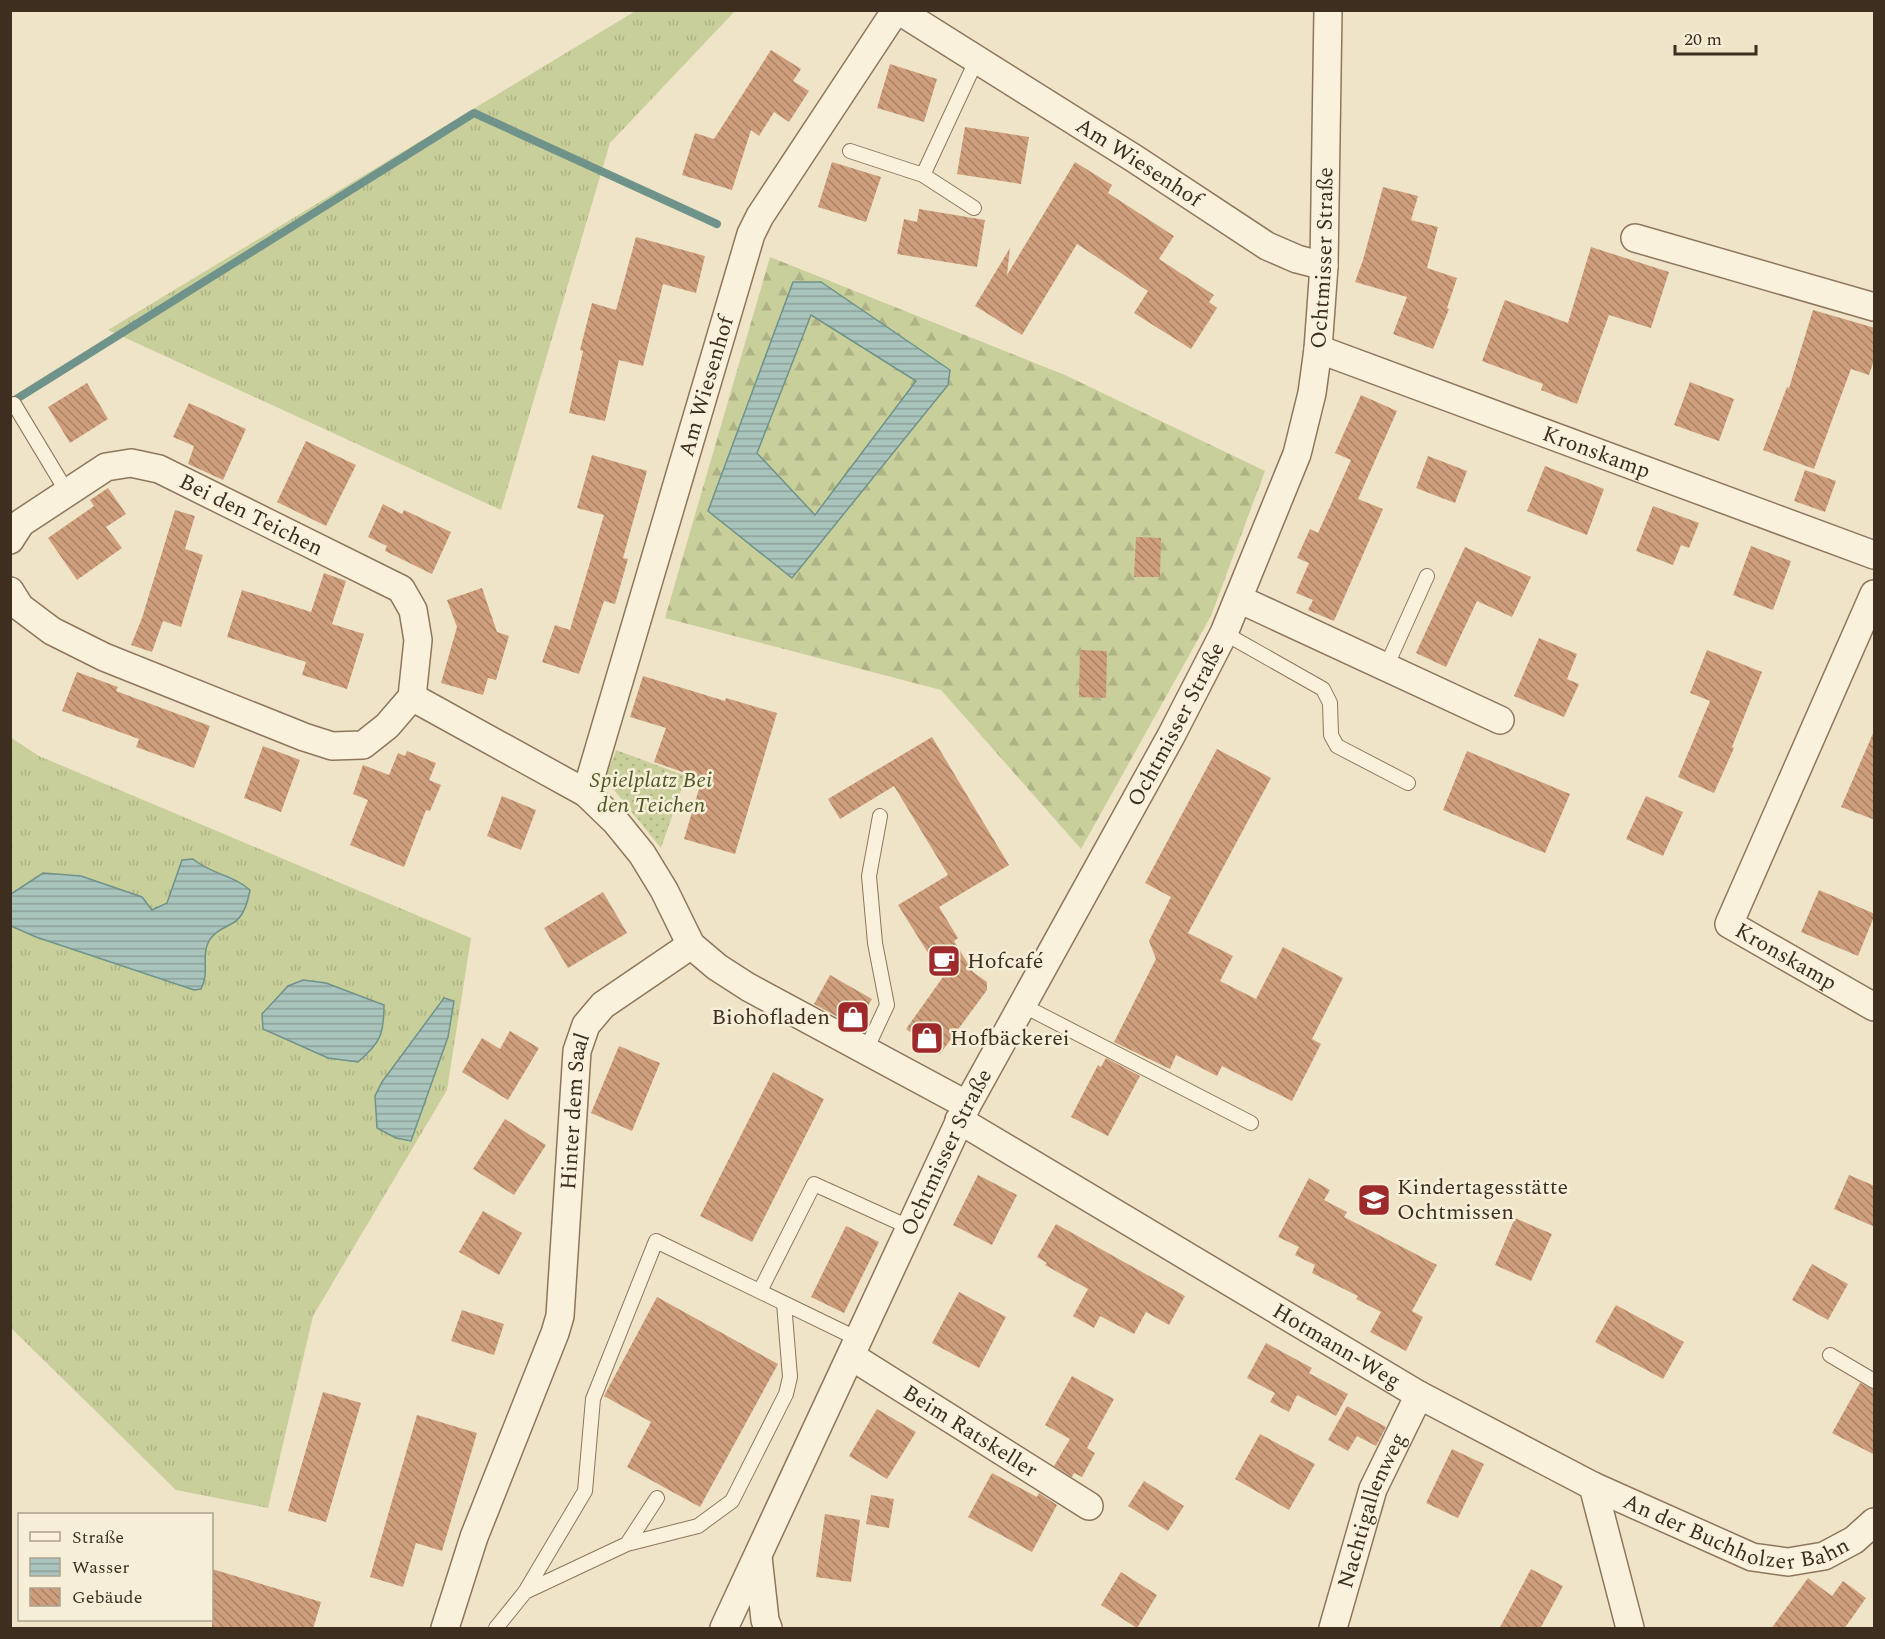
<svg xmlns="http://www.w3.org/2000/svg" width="1885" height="1639" font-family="Spectral,serif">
	<defs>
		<pattern id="grass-tufts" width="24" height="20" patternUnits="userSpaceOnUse" patternTransform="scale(1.5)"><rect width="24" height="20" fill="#c9cf9b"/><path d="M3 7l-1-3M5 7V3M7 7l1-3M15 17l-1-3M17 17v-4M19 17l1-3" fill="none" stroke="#aeb285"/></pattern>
		<pattern id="forest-firs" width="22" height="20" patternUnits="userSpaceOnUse" patternTransform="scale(1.5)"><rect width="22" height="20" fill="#c9cf9b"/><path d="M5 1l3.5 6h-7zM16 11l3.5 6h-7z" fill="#aeb285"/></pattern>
		<pattern id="park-dots" width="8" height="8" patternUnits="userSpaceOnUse" patternTransform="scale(1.5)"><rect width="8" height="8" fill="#c9cf9b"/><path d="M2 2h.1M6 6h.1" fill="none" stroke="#aeb285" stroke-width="1.8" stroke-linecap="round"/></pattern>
		<pattern id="water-rules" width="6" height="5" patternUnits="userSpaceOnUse" patternTransform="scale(1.5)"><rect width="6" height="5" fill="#a9c4bc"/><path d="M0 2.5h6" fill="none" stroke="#8ba098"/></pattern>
		<pattern id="building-back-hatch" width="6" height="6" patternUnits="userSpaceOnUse" patternTransform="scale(1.5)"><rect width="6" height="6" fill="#cf9f7d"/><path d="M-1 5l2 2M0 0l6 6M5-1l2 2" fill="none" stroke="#a98266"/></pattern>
	</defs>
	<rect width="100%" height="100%" fill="#f0e4c8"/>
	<path fill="url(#grass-tufts)" d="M637,10L735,11L610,143L501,510L108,330Z
		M10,737L39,756L471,938L447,1090L313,1316L268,1508L176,1490L11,1328Z"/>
	<path fill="url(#forest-firs)" d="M770,257L1065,375L1265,471L1211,616L1081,849L941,690L665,618Z"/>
	<path fill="url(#park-dots)" d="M616,750L686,776L661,848L605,779Z"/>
	<path fill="url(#water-rules)" stroke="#6f938a" stroke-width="1.5" fill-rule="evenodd" d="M793,282H821L950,370L948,385L792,578L708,511ZM811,315L916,381L815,515L757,453Z
		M193,859C212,875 232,874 250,890C248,901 244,917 233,923C224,928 213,932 208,943C201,957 210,972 201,989L194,990L36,937L11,926V894L43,873L81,876L142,897L152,910L167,903L182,860Z
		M303,980L326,983L384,1005C384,1035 380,1043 358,1062L328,1058L263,1029L262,1014L288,986Z
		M444,998L454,1001L448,1037L411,1141L396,1138L377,1128L375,1096L382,1082Z"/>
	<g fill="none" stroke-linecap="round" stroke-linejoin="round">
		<path stroke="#6f938a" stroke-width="8" d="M10,403L474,113L717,224"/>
	</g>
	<path fill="url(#building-back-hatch)" d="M771,50L801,69L793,81L809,91L789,122L774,112L759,136L751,130L732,190L682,175L695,133L714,139Z
		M890,64L937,79L924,122L877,108Z
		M965,127L1029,137L1021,184L957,174Z
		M832,162L881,177L866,222L818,207Z
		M1075,162L1112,185L1108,193L1174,236L1159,259L1214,295L1209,302L1217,308L1191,349L1134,313L1148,291L1077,244L1022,335L975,306L1010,248L1007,275Z
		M1383,187L1418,196L1411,220L1438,227L1427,268L1457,278L1447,308L1449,309L1433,349L1393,334L1407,297L1355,282L1363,260Z
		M919,209L985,220L977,267L897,254L904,219L917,222Z
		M636,237L705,256L696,293L663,284L643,366L619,360L605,421L569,413L583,351L580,350L592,303L616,310Z
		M1591,247L1669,272L1651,328L1609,315L1577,404L1541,390L1543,384L1482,361L1505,300L1568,323Z
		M1813,310L1875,328V357L1869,375L1851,369L1814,469L1763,450L1787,387L1789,388Z
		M1690,382L1734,399L1719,441L1674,425Z
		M87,383L108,419L70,443L48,407Z
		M1361,395L1397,411L1358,499L1383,509L1334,621L1308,610L1313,600L1296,593L1309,563L1297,558L1310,529L1318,533L1351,460L1335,453Z
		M189,403L246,429L223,480L188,464L194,446L173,437Z
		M306,441L356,465L326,526L277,502Z
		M592,455L647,471L623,558L628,559L615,604L604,601L579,674L542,662L555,625L570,630L604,515L577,508Z
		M1428,456L1467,471L1455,503L1416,488Z
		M1545,466L1604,489L1587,535L1527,511Z
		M1805,470L1836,481L1825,512L1794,501Z
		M108,488L126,514L106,527L122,548L77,580L48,538L94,506L90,500Z
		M383,504L402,514L404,510L451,532L432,574L385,551L387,546L368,537Z
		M1653,506L1699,523L1689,548L1681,545L1673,565L1636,551Z
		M175,510L195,516L185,549L203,555L181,627L163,621L152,652L131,645L142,618Z
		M1136,537L1161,538L1160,577H1134Z
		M1751,546L1791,561L1773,610L1733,595Z
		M1465,547L1531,577L1512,617L1477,601L1446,667L1416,653Z
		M324,573L346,581L332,624L364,634L347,689L302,675L306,662L227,637L242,590L311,612Z
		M482,588L497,632L509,636L496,680L488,678L483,695L441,683L457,627L447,600Z
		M1539,638L1577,654L1567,679L1579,684L1564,717L1514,696Z
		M1080,650L1107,651L1106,698L1079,697Z
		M1707,650L1762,672L1732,747L1734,748L1714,793L1678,777L1710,701L1690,693Z
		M77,672L118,687L116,691L210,726L194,768L136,747L139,739L62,711Z
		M643,676L725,701L726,698L777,713L735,854L684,839L702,779L654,762L666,728L630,717Z
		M1875,729V820L1841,807Z
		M932,737L1009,865L939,907L958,938L954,941L973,972L987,982V990L940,1054L906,1029L943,977L898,905L948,875L894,786L840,819L828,799Z
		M263,746L300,760L281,812L244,798Z
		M1217,749L1271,778L1188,933L1233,956L1220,981L1256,999L1283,947L1343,978L1312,1039L1321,1044L1292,1101L1222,1066L1217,1076L1176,1055L1170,1069L1114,1042L1156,959L1149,941L1171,897L1145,883Z
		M407,751L436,763L429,780L441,785L430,811L426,810L404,867L350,845L368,800L353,794L363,765L389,775L398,753L405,756Z
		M1467,751L1570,794L1545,853L1443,810Z
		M502,796L536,810L521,850L487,836Z
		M1646,796L1683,812L1663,856L1626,839Z
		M1819,890L1875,914L1858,956L1801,932Z
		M603,892L627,933L568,968L544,928Z
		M830,975L872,999L856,1027L814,1004Z
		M510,1031L539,1048L508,1100L462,1072L482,1038L500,1049Z
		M619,1046L660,1063L632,1131L591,1113Z
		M1106,1058L1140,1076L1108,1136L1071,1117L1098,1065L1101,1067Z
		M773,1072L824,1099L752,1242L700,1216Z
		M505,1119L546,1145L514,1195L473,1169Z
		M978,1175L1017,1195L992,1245L953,1225Z
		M1849,1175L1875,1186V1227L1834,1209Z
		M1309,1178L1330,1190L1324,1200L1347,1212L1344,1217L1437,1265L1412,1311L1423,1317L1406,1351L1370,1332L1381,1312L1356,1299L1358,1296L1312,1273L1315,1265L1295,1255L1299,1247L1278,1237Z
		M483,1211L522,1233L499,1275L459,1252Z
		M1515,1218L1552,1234L1531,1281L1495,1265Z
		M1056,1224L1185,1296L1169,1325L1146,1312L1134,1334L1100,1316L1094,1328L1073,1316L1088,1289L1045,1265L1047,1263L1037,1257Z
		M846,1226L879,1242L844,1313L811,1297Z
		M1812,1264L1848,1284L1828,1320L1792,1300Z
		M959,1292L1006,1317L979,1368L932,1343Z
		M657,1297L778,1364L700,1507L627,1467L651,1422L604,1396Z
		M1616,1305L1684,1342L1663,1379L1595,1342Z
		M462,1310L504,1324L494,1355L451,1341Z
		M1266,1343L1312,1368L1309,1373L1348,1394L1336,1416L1297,1395L1289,1412L1270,1402L1275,1393L1247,1378Z
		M1072,1376L1114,1399L1087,1448L1095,1453L1082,1477L1074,1473L1072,1477L1054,1466L1070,1439L1045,1425Z
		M1860,1383L1875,1390V1455L1832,1433Z
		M323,1392L361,1403L326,1522L288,1511Z
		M1347,1406L1386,1427L1376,1446L1357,1436L1348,1451L1328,1440Z
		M877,1409L916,1432L887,1479L849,1456Z
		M417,1415L477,1433L442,1551L416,1543L403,1587L370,1577Z
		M1260,1434L1315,1464L1289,1510L1235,1479Z
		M1452,1449L1484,1464L1458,1518L1426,1503Z
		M992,1473L1037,1497L1039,1493L1057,1505L1032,1552L968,1517Z
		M1144,1481L1184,1506L1168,1531L1128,1506Z
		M871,1495L894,1499L889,1528L866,1524Z
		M825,1514L860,1520L851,1582L816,1577Z
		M212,1569L321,1602L313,1629H212Z
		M1531,1569L1563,1586L1540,1629H1499Z
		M1121,1572L1157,1595L1137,1628L1101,1605Z
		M1808,1578L1832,1596L1843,1581L1866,1598L1844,1629H1771Z"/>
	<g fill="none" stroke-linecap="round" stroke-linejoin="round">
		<g stroke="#8d765c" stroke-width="16">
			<path id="lane" d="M850,151L923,175L977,59
				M923,175L974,208
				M14,404L67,492
				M1224,633L1323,689L1330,703L1331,735L1337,746L1408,783
				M1386,667L1427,576
				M1022,1005L1251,1123
				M866,1050L887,1005L875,943L869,876L880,816
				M760,1291L814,1184L911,1228
				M1830,1355L1874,1381
				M627,1544L698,1526L732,1501L786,1394L790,1377L784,1303
				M525,1592L627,1544L657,1498
				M496,1628L525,1592L585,1491L593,1399L656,1241L858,1339"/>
		</g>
		<g stroke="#8d765c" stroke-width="30">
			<g id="street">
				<path id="s1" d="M898,10L1135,159L1267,246L1297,259L1324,266"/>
				<path d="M1635,238L1874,307"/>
				<path id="s2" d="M1318,349L1874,555"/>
				<path id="s3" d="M10,540L21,523L106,467L131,463L159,469L401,589L413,610L418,640L412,697L387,726L363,745L332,746L304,737L104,657L52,631L20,607L10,591"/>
				<path id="s4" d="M1874,594L1729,924L1874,1007"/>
				<path d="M1239,599L1500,720"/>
				<path d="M412,697L586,793L616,822L642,854L664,890L691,945L717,967L748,987L967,1105"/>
				<path id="s5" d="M586,793L751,234L760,216L896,10"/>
				<path id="s6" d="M959,1120L1419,1395L1593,1486L1630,1628"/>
				<path id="s7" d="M851,1356L1089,1506"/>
				<path id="s8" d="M1593,1486L1752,1557L1788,1562L1824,1556L1854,1540L1874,1522"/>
				<path d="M758,1557L765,1620L768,1628"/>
				<path id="s9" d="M445,1628L474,1537L555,1333L560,1316L577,1051L586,1025L603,1005L691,945"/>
				<path id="s10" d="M724,1628L967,1105L1171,736L1224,633L1297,454L1312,393L1318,349L1324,266L1328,10"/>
				<path id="s11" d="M1333,1628L1373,1489L1419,1395"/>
			</g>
		</g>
		<use href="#lane" stroke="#faf1dc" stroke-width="14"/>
		<use href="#street" stroke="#faf1dc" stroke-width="27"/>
	</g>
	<defs>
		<g id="cafe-square" transform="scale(1.725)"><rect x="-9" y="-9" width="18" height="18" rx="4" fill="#9e2a2b" stroke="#f7eed8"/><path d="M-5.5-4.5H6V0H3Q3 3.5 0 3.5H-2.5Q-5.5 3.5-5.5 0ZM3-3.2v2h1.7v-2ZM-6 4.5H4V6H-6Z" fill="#fff"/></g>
		<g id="shop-square" transform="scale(1.725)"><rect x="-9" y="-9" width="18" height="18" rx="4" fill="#9e2a2b" stroke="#f7eed8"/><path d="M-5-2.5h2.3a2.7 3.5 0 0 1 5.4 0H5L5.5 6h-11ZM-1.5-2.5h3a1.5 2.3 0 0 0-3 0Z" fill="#fff"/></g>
		<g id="school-square" transform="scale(1.725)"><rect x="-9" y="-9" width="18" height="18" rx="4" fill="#9e2a2b" stroke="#f7eed8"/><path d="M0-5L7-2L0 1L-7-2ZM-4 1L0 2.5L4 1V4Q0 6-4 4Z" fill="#fff"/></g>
	</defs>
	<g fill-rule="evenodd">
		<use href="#cafe-square" x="944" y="961"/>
		<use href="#shop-square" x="853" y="1017"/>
		<use href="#shop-square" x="927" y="1038"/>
		<use href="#school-square" x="1374" y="1200"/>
	</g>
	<g text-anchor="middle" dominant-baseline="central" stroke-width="5" stroke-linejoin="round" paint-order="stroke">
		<g font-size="22" fill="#3d2e20" stroke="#f7eed8">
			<text stroke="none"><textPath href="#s1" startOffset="285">Am Wiesenhof</textPath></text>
			<text stroke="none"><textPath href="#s10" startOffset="1506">Ochtmisser Straße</textPath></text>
			<text stroke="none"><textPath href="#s5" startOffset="424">Am Wiesenhof</textPath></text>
			<text stroke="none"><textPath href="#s2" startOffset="297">Kronskamp</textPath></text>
			<text stroke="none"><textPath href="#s3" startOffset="279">Bei den Teichen</textPath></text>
			<text stroke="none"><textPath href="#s10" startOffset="1011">Ochtmisser Straße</textPath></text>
			<text stroke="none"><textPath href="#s4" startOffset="426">Kronskamp</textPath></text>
			<text stroke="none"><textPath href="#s9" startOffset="538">Hinter dem Saal</textPath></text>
			<text stroke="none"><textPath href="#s10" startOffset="525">Ochtmisser Straße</textPath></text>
			<text stroke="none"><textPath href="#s6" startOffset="440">Hotmann-Weg</textPath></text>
			<text stroke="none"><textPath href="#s7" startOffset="141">Beim Ratskeller</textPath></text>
			<text stroke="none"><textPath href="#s11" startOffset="124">Nachtigallenweg</textPath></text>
			<text stroke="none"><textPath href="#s8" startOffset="154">An der Buchholzer Bahn</textPath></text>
		</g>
		<g font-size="22" font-style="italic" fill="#4d5a26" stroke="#f7eed8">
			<text x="651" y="780">Spielplatz Bei<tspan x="651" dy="25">den Teichen</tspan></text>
		</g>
		<g font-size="22" fill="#3d2e20" stroke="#f7eed8" text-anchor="start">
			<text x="967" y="961">Hofcafé</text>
			<text x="830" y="1017" text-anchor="end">Biohofladen</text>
			<text x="950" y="1038">Hofbäckerei</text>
			<text x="1397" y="1187">Kindertagesstätte<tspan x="1397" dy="25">Ochtmissen</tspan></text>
		</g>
	</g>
	<rect width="1885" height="1639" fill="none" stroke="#3d2e20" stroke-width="24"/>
	<rect x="18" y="1513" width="195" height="108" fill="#f7eed8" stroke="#ada18e" stroke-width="1.5"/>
	<rect x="30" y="1532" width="30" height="9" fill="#faf1dc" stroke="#ada18e" stroke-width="1.5"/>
	<text x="72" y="1543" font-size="18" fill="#3d2e20">Straße</text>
	<rect x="30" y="1558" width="30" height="18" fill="url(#water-rules)" stroke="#ada18e" stroke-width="1.5"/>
	<text x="72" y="1573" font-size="18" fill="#3d2e20">Wasser</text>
	<rect x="30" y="1588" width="30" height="18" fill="url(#building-back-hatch)" stroke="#ada18e" stroke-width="1.5"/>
	<text x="72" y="1603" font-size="18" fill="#3d2e20">Gebäude</text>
	<path d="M1675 45v9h81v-9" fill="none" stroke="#3d2e20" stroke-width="3"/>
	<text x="1684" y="45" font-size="18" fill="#3d2e20" stroke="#f7eed8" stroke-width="4.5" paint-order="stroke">20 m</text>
</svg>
